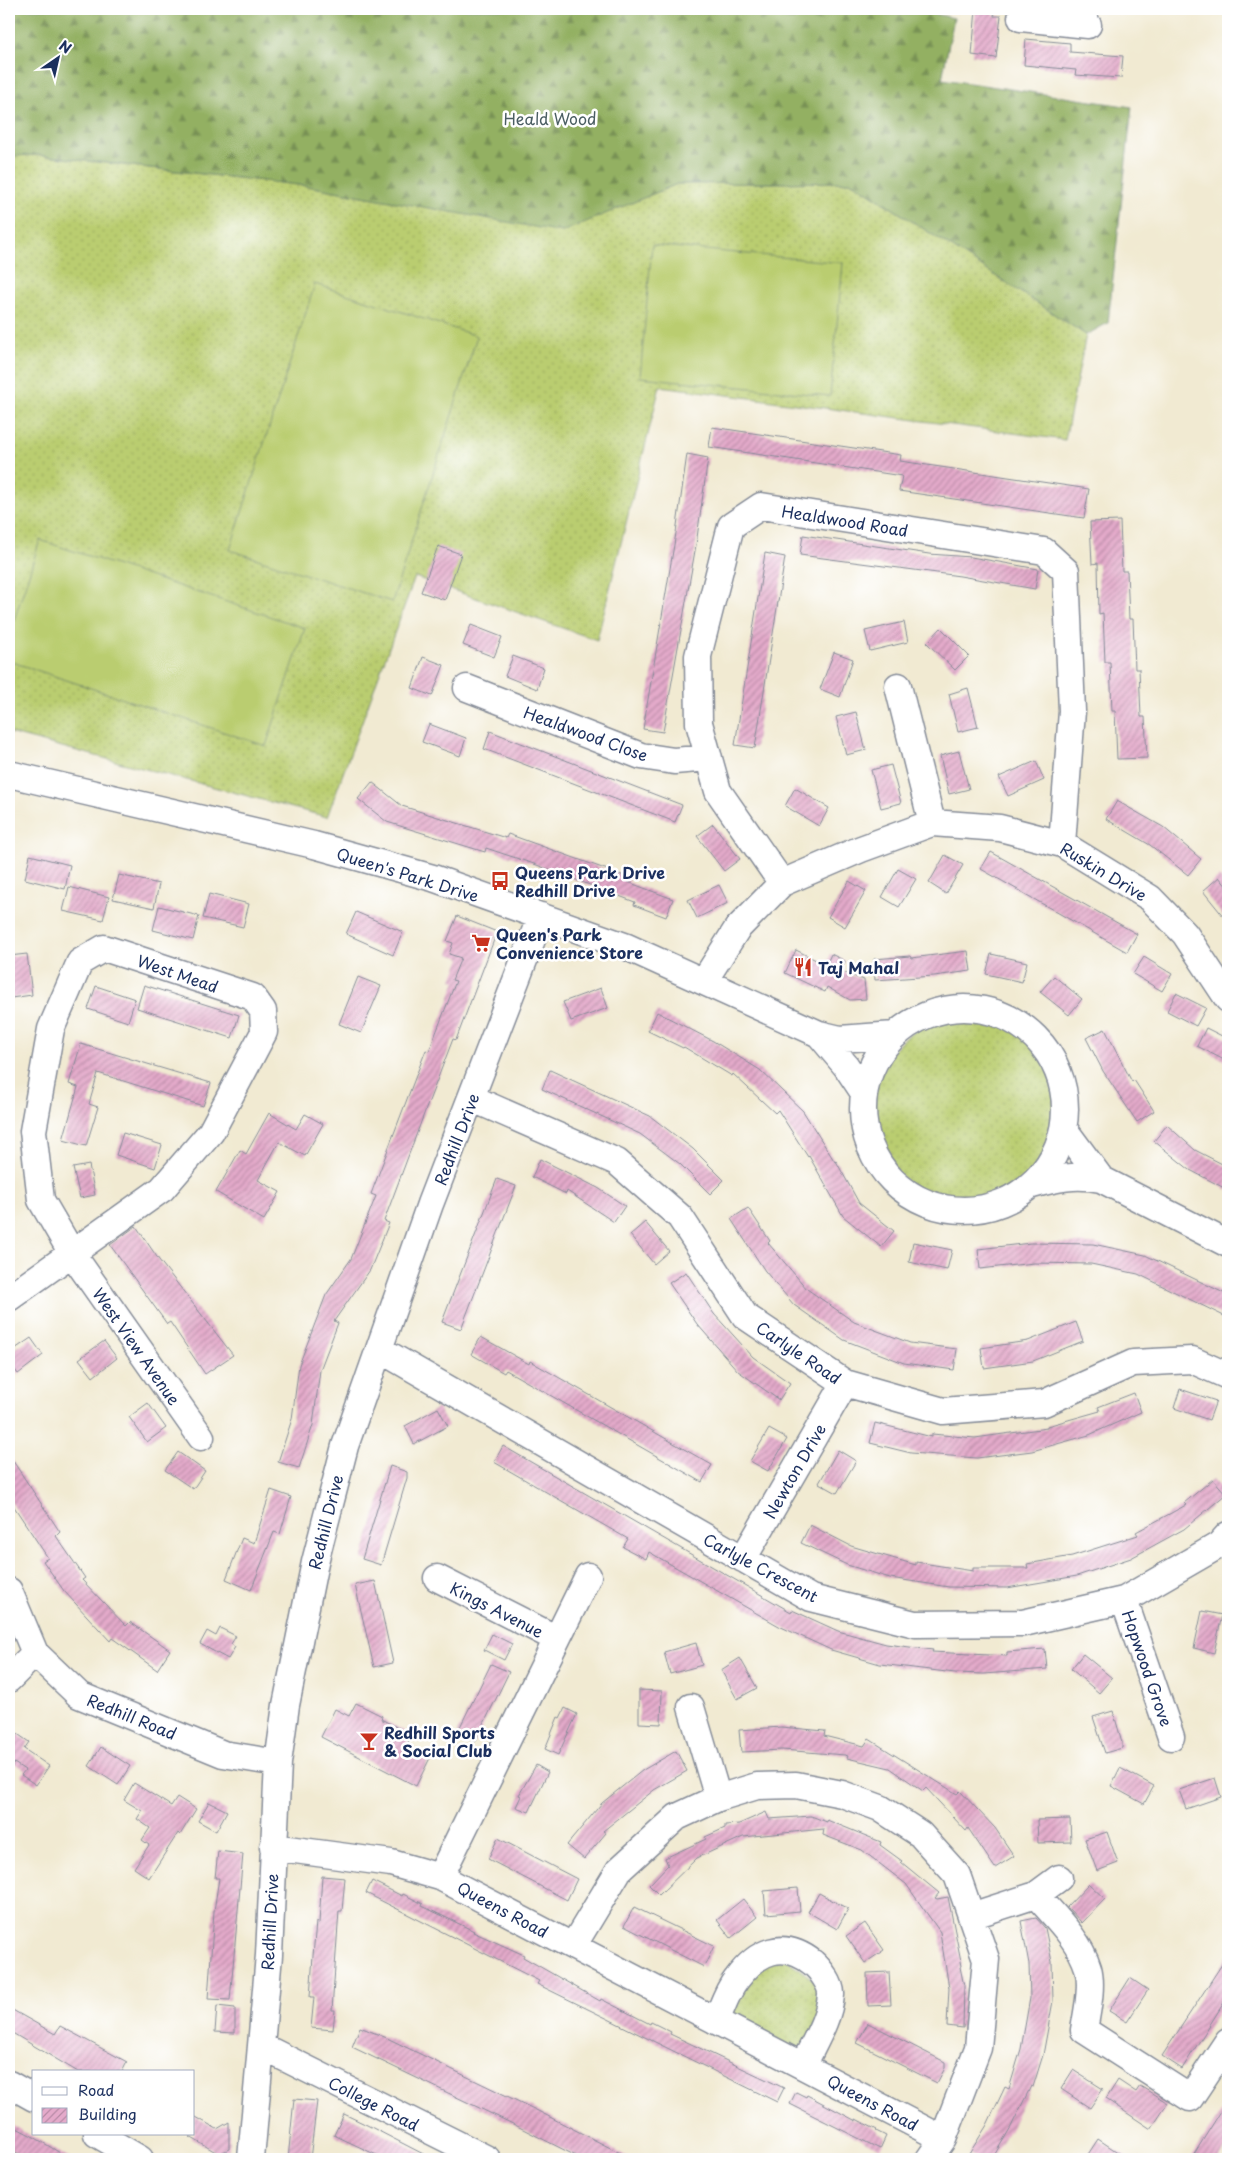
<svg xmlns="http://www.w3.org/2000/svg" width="1237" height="2168" font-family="'Playpen Sans',sans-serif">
	<defs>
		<pattern id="grass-dots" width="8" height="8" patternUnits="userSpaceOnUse" patternTransform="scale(1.25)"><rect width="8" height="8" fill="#bacd70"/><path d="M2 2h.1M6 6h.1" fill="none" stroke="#9fb063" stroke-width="1.8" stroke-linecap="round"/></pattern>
		<pattern id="forest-firs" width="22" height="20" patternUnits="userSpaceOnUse" patternTransform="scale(1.25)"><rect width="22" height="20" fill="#93b062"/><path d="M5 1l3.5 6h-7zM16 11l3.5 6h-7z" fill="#779054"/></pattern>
		<pattern id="building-hatch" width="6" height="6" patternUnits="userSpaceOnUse" patternTransform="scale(1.25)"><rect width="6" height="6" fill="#e4aaca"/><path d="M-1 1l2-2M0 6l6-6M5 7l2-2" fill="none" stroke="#b88ba7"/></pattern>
	</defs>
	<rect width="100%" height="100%" fill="#fff"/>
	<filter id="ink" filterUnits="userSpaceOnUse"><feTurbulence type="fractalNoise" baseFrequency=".02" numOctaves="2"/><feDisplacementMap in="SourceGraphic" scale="10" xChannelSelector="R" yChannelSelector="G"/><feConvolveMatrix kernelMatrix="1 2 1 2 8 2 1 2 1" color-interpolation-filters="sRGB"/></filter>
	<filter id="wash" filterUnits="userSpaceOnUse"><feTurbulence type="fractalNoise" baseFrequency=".0096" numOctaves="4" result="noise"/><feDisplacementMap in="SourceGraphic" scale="20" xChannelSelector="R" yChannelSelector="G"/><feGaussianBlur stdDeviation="1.12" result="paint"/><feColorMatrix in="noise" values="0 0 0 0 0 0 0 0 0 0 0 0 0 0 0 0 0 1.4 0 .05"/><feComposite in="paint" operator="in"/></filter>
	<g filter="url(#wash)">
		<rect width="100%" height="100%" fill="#f1ead2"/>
		<path fill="url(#grass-dots)" stroke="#6a7e67" d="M37,155L307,186L562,231L677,184L852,182L1086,335L1065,440L660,386L597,640L415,577L327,817L9,733V156Z
			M872 1109a92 92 0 1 1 184 0a92 92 0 1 1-184 0Z
			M774,1950L831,1993L803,2066L716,2021Z"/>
		<path fill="url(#forest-firs)" stroke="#577060" d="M9,9H912L954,18L942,79L1132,107L1108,323L1086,335L852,182L677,184L562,232L307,186L37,155L9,156Z"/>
		<path fill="#bacd70" stroke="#6a7e67" d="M652,245L843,263L830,396L640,377Z
			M315,284L477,336L392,602L230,550Z
			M40,540L305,628L266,746L9,661V636Z"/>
		<g id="blocks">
			<path fill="url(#building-hatch)" d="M976,9H995L994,16H1001L996,58L972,55Z
				M1026,39L1070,43V52L1123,56L1121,78L1075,75L1076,70L1024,65Z
				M712,427L901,455L900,461L1089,489L1084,518L899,491L902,476L709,447Z
				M687,454L708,458L696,545L663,732L643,729L676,533Z
				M1120,521L1122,571H1127L1129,619H1133L1135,669H1139L1141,717H1145L1147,758L1117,759L1115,711H1112L1110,662H1105L1103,613L1099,614L1098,563L1092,564L1090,522Z
				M803,535L929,554L971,557L1038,569L1035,589L960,576L800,555Z
				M438,546L461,554L445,600L421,592Z
				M765,553L785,557L755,748L735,745Z
				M904,622L908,642L870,651L865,631Z
				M471,625L502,637L494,657L463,645Z
				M941,628L969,656L955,670L927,643Z
				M834,652L853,659L840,697L820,689Z
				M513,656L544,668L537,689L505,676Z
				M423,657L444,665L432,696L412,688Z
				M968,688L978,727L958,732L949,694Z
				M856,712L866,750L846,755L836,717Z
				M429,724L466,738L460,756L422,742Z
				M490,731L682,805L675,822L484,749Z
				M959,751L969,789L949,794L940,756Z
				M1036,761L1044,780L1008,796L999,777Z
				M891,765L901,803L881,808L871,770Z
				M372,782L402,806L506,838L508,834L630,878L628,882L673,899L666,917L634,905L635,902L534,864L486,848L485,852L387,822L358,799Z
				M795,788L829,808L819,826L785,806Z
				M1117,801L1163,827L1201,859L1188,875L1150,845L1106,819Z
				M713,824L740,859L724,871L697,836Z
				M991,852L1137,934L1127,952L981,869Z
				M30,855L70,865L65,889L25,879Z
				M945,855L963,865L946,894L929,883Z
				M898,869L916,879L899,907L882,897Z
				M119,875L159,884L154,908L113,899Z
				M1219,877L1228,888V922L1203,891Z
				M849,881L866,891L845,927L828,917Z
				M719,885L728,903L697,918L688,900Z
				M69,887L109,897L103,920L63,911Z
				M209,894L249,904L243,927L203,918Z
				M159,906L199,916L193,940L153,930Z
				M356,912L403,932L393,955L346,934Z
				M457,916L497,932L456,1040L453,1039L424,1114L384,1221L389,1223L370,1270L334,1321L338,1323L320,1370L313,1425L299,1468L278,1462L292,1419L299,1365L326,1295L351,1259L376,1196L371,1194L412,1086L426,1050L429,1051L456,981L452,980L461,958L449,954L453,943L447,941Z
				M796,950L826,965L831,954L845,961L840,971L864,980L866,999L850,1000L827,987L825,992L785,973Z
				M968,951L971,971L934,976L875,980L874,959L910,956L911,958Z
				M27,954L32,995L11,998L9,956Z
				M991,954L1027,962L1022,982L986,974Z
				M1144,957L1172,974L1162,991L1133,974Z
				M1054,976L1082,999L1069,1015L1040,992Z
				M358,977L381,986L361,1033L339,1024Z
				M144,985L239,1015L232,1038L137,1008Z
				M96,986L135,999L128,1022L88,1009Z
				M601,988L608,1008L571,1021L563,1002Z
				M1176,993L1206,1008L1196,1026L1167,1011Z
				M657,1012L713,1041L760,1070L803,1111L835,1162L836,1161L859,1203L894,1231L881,1247L843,1216L809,1156L808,1157L778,1110L775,1113L733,1074L732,1076L684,1047L683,1048L648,1031Z
				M1206,1028L1228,1039V1062L1197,1046Z
				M1105,1029L1132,1082L1134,1080L1154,1111L1137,1122L1103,1071L1086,1038Z
				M81,1044L211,1083L203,1106L98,1073L89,1104L98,1107L86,1146L63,1140L78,1087L69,1084Z
				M550,1070L650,1116L693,1149L724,1180L710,1194L680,1164L640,1134L542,1089Z
				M269,1113L296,1129L305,1114L323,1124L305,1156L279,1142L258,1180L280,1192L264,1220L216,1192L240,1150L246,1154Z
				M1167,1125L1195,1150L1228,1167V1190L1190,1170L1154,1141Z
				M123,1133L162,1145L155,1168L116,1155Z
				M540,1159L598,1188L625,1206L614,1222L567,1191L566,1194L532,1177Z
				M89,1165L95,1195L80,1198L73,1168Z
				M497,1179L516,1186L461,1329L442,1322Z
				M748,1208L770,1241L768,1243L807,1289L854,1322L910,1343L957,1349L954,1370L904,1363L844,1340L794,1305L765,1271L731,1219Z
				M645,1222L669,1251L654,1264L630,1235Z
				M136,1226L159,1260L233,1355L205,1374L170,1322L167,1324L110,1245Z
				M913,1242L952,1250L947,1270L909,1262Z
				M1031,1243L1093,1244L1145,1255L1228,1295V1318L1138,1274L1091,1264L1034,1263L980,1269L978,1249Z
				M686,1272L714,1314L753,1357L790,1383L779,1400L738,1371L697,1324L669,1283Z
				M1076,1322L1083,1341L1033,1361L984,1368L981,1348L1028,1341Z
				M481,1337L529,1364L530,1361L712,1465L702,1482L506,1370L504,1373L471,1354Z
				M31,1338L43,1355L18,1374L9,1362V1353Z
				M104,1341L117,1358L93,1377L79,1359Z
				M1180,1389L1216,1401L1209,1420L1174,1408Z
				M1134,1393L1141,1412L1089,1435L1032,1451L977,1458L911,1453L870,1443L875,1423L932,1437V1434L975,1438L1047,1428V1426L1100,1411L1098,1407Z
				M148,1403L166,1428L147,1442L129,1417Z
				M438,1408L448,1426L414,1444L405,1426Z
				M769,1429L787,1439L768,1471L750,1461Z
				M503,1446L791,1612L792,1610L838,1631L886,1644L933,1650L932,1652L1007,1656V1652L1045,1649L1047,1669L984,1674L955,1673L880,1664L831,1650L779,1626L649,1552L646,1559L623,1547L628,1539L494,1462Z
				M838,1450L856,1461L837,1493L819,1483Z
				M178,1452L205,1471L193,1489L165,1470Z
				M9,1455L60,1532L56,1536L85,1578L82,1580L126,1626L130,1622L170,1650L157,1670L112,1638L110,1641L64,1591L43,1561L48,1558L9,1499Z
				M390,1466L407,1472V1478L381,1565L362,1559Z
				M1213,1479L1226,1494L1184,1529L1131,1558L1077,1576L1007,1588L949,1587L890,1578L847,1565L801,1543L810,1525L851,1546L916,1565V1562L973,1571V1568H1028L1027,1564L1072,1556L1138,1535L1136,1532L1186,1505L1184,1503Z
				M271,1490L291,1497L280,1534L274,1532L251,1590L226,1579L242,1538L254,1543Z
				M375,1581L393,1663L374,1667L355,1585Z
				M1202,1611L1222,1615L1214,1653L1194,1648Z
				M220,1628L236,1636L231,1644L235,1647L228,1659L200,1644L207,1631L216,1636Z
				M492,1634L512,1644L504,1660L484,1650Z
				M696,1643L702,1665L670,1674L664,1652Z
				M1083,1654L1112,1678L1099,1693L1071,1669Z
				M740,1658L757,1688L737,1699L721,1670Z
				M491,1664L509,1672L475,1742L457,1733Z
				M639,1690L662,1691L661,1724L639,1723Z
				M356,1703L382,1716L381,1719L412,1735L406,1746L430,1758L416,1786L321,1737L335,1709L349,1716Z
				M565,1708L577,1714L558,1755L545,1749L558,1717L560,1718Z
				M1113,1711L1122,1742V1748L1105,1753L1093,1717Z
				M781,1727L825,1731L824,1736L864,1746L869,1739L957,1794L960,1791L995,1828L1014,1856L995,1868L968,1828L966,1831L926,1788L923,1791L890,1768L847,1758L848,1756L845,1755L782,1750L741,1752L739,1730Z
				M9,1728L29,1742L24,1749L49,1766L36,1785L21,1775L25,1770L14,1763L9,1771Z
				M101,1747L130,1766L118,1785L89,1766Z
				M676,1751L687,1771L654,1790L603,1831L606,1833L584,1859L567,1845L602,1803L643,1770Z
				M536,1765L548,1772L529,1812L516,1807L521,1796L519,1795Z
				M1120,1768L1154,1786L1144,1804L1111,1786Z
				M1215,1778L1221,1797L1186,1809L1179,1790Z
				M134,1783L171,1806L177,1797L196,1809L180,1835L178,1833L149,1878L134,1868L149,1845L142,1840L150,1828L137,1819L142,1811L124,1800Z
				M209,1802L227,1811L216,1831L198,1821Z
				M766,1812L769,1819L811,1816L827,1822V1820L881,1842L880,1845L902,1861L901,1862L939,1893L935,1898L937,1899L948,1897L962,1966L960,1967L964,1986L963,2028L947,2026L949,1988L940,1932L906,1884L862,1850L823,1835L824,1829L743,1837L697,1858L659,1895L649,1885L668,1865L665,1858L706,1839L705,1837L725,1828V1825L739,1824Z
				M1070,1819L1071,1842L1038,1843L1037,1820Z
				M1107,1832L1118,1863L1097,1871L1085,1839Z
				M498,1838L577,1879L567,1900L488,1859Z
				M218,1851L243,1854L230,2000L208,1999L214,1911L219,1878H215Z
				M322,1876L345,1878L342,1911H339L332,2010H335L333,2030L311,2028L314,1997H310L313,1956L316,1922L319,1923Z
				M372,1881L402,1896L403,1894L423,1904L422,1906L474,1931L473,1932L524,1955L523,1957L600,2001L601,1999L650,2024L651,2022L671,2032L670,2034L784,2088L777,2102L537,1984L539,1981L366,1893Z
				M1089,1884L1105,1899L1082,1923L1067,1907Z
				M798,1888L800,1911L766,1914L764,1891Z
				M819,1893L848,1909L837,1929L808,1912Z
				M743,1899L757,1917L731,1938L717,1920Z
				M634,1907L714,1946L704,1967L624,1926Z
				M1036,1918L1045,1928L1052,1962L1053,2001L1043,2055L1033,2087L1031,2086L1011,2127L992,2159H979L969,2154L987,2125L1005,2087L1009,2089L1021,2049L1030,1998L1029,1964L1021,1921Z
				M865,1923L884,1950L865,1963L846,1936Z
				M1228,1955V1996L1182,2069L1162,2056Z
				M889,1972L891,2005L868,2006L867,1973Z
				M1130,1978L1148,1990L1127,2022L1109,2011Z
				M217,2006L235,2008V2033L215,2032Z
				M9,2008L55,2034L60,2026L127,2062L122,2072H78L9,2031Z
				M868,2023L945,2062V2068L937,2083L857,2043Z
				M360,2027L387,2038L538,2111L632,2159H582L517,2126L352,2047Z
				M1073,2070L1103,2089L1090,2108L1061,2089Z
				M1118,2080L1136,2092L1140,2086L1168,2103L1151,2129L1106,2099Z
				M796,2092L806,2097L807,2095L856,2121V2119L877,2130L876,2131L886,2136L880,2149L790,2104Z
				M294,2099L317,2101L310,2159H288Z
				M1228,2100V2145L1219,2159H1191Z
				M344,2114L367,2125L433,2159H385L334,2135Z
				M194,2116L217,2129L229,2122V2149L219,2154L190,2137L194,2134Z
				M9,2124L34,2137L70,2159H27L9,2148Z
				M1098,2139L1128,2159H1085Z"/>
		</g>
	</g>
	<g filter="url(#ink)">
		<use href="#blocks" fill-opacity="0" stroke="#868c98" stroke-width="1"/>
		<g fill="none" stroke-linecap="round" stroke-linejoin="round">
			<g stroke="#868c98" stroke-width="29">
				<path id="minor" d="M1021,18L1088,25
					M898,686L932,823
					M467,688L641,756L674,761L709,758
					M9,774L314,845L433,878L627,947L819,1034L840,1039L895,1035
					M782,883L718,791L699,723L698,656L731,526L761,506L1044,551L1066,571L1072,711L1062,844
					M704,981L737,929L782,883L861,849L932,823L1000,828L1062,844L1150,898L1185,934L1228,999
					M863 1109a101 101 0 1 1 202 0a101 101 0 1 1-202 0Z
					M819,1034L846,1066L864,1093
					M471,1098L617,1162L680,1217L745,1316L845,1383L943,1411L1044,1403L1133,1363L1192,1360L1228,1376
					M1064,1129L1101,1179
					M1032,1185C1056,1178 1076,1174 1101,1179L1228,1244
					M9,1298L162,1189L211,1132L264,1032L263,1011L253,997L104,948L80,962L51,1029L33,1131L41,1200L73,1255L201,1437
					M379,1349L811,1598L915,1624L1023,1623L1124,1600L1219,1545L1228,1535
					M743,1559L845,1383
					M437,1578L557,1639
					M9,1591L35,1653L79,1695L223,1754L278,1763
					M1124,1600L1171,1737
					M9,1679L35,1653
					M691,1707L718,1798
					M273,1847L391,1863L440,1877L943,2139
					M440,1877L588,1576
					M1036,1895C1055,1917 1079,1939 1088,1968C1093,1986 1087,2012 1084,2030L1190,2098L1228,2041
					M971,1916L1036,1895L1059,1878
					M573,1946L619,1870L677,1817L718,1798L757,1786L796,1785L842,1794L880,1808L920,1834L957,1875L986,1959L978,2048L943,2139L929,2159
					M716,2021C722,2008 727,1991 736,1980C757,1951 783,1939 813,1963C820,1969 832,1985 831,1995C829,2020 813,2044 803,2066
					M261,2046L487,2159
					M9,2084L34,2098
					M97,2134L140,2159
					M251,2159L269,1955L278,1763L286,1705L315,1562L345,1446L430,1204L541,916"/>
			</g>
			<use href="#minor" stroke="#fff" stroke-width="26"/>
		</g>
	</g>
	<defs>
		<g id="bus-bare" transform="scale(1.5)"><path d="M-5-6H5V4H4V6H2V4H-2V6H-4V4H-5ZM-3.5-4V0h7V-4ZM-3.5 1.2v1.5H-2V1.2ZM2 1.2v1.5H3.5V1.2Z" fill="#c8321e" stroke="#fff" stroke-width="2.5" paint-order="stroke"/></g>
		<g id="supermarket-bare" transform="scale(1.5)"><path d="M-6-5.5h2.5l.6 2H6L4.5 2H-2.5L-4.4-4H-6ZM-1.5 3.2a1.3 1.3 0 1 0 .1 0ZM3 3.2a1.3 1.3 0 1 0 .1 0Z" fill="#c8321e" stroke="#fff" stroke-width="2.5" paint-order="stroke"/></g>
		<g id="restaurant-bare" transform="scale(1.5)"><path d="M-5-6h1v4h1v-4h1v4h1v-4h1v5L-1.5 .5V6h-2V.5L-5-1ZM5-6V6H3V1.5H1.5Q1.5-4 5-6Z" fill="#c8321e" stroke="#fff" stroke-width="2.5" paint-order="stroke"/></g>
		<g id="bar-bare" transform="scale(1.5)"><path d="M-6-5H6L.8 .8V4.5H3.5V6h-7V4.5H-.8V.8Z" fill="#c8321e" stroke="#fff" stroke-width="2.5" paint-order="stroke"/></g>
	</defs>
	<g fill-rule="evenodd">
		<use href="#bus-bare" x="500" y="881"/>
		<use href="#supermarket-bare" x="481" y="943"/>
		<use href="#restaurant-bare" x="803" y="967"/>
		<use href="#bar-bare" x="369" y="1741"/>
	</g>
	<g text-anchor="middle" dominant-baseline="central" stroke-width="5" stroke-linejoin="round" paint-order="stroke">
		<g font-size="16" fill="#4b5e63" stroke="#fff">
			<text x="550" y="118">Heald Wood</text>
		</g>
		<g font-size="16" fill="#1b2f5e" stroke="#fff">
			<text transform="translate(845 520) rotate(9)">Healdwood Road</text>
			<text transform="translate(586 733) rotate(20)">Healdwood Close</text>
			<text transform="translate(1104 871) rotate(31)">Ruskin Drive</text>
			<text transform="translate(408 874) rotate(17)">Queen's Park Drive</text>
			<text transform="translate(178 973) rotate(19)">West Mead</text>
			<text transform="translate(456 1139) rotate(-69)">Redhill Drive</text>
			<text transform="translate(137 1346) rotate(55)">West View Avenue</text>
			<text transform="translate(799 1352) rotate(34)">Carlyle Road</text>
			<text transform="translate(794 1471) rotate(-60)">Newton Drive</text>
			<text transform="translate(325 1522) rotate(-76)">Redhill Drive</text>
			<text transform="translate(761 1567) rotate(28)">Carlyle Crescent</text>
			<text transform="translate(497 1609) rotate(27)">Kings Avenue</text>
			<text transform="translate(1148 1668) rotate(71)">Hopwood Grove</text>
			<text transform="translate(132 1716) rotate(22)">Redhill Road</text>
			<text transform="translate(503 1909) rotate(28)">Queens Road</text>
			<text transform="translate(269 1922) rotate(-87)">Redhill Drive</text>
			<text transform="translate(873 2102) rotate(28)">Queens Road</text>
			<text transform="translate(374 2103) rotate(27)">College Road</text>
		</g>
		<g font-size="16" font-weight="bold" fill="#1b2f5e" stroke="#fff" text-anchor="start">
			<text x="515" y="872">Queens Park Drive<tspan x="515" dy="18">Redhill Drive</tspan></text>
			<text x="496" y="934">Queen's Park<tspan x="496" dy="18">Convenience Store</tspan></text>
			<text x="818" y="967">Taj Mahal</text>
			<text x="384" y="1732">Redhill Sports<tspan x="384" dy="18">&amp; Social Club</tspan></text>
		</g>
	</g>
	<rect width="1237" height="2168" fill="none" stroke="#fff" stroke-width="30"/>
	<rect x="32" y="2070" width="162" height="65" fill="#ffffff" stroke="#a4acbf"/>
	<rect x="42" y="2087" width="25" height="8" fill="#ffffff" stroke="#a4acbf"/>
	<text x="78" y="2096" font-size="15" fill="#1b2f5e">Road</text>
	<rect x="42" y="2108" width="25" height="15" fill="url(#building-hatch)" stroke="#a4acbf"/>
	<text x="78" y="2120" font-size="15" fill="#1b2f5e">Building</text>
	<g transform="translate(58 58) rotate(34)" stroke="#ffffff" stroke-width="4" paint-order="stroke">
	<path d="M0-4L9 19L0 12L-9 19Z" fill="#1b2f5e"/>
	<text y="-8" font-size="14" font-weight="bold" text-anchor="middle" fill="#1b2f5e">N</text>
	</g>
</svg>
